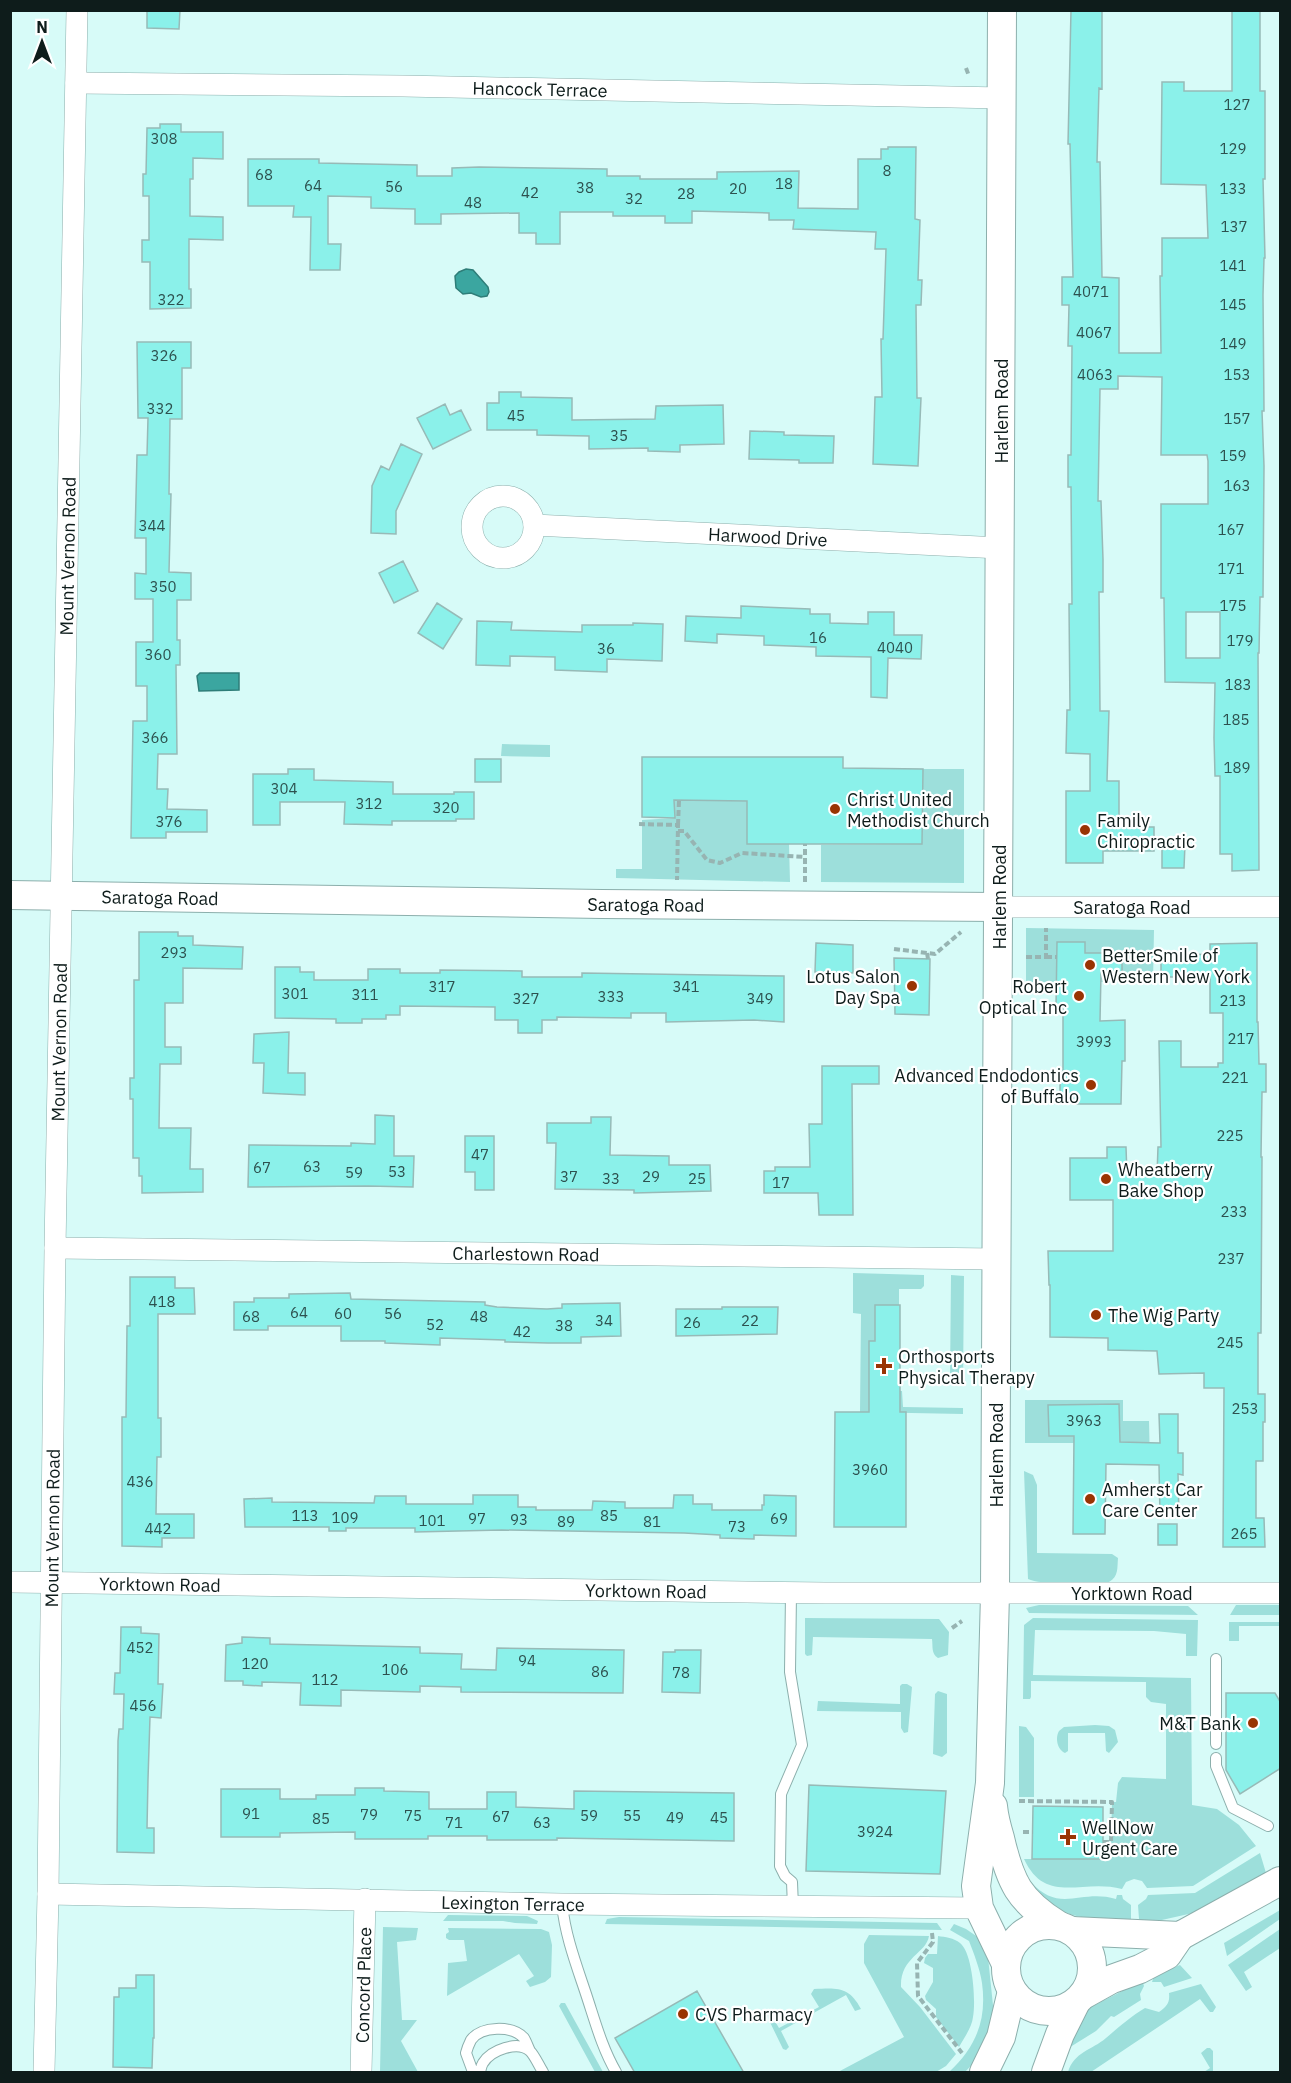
<svg xmlns="http://www.w3.org/2000/svg" width="1291" height="2083" font-family="'IBM Plex Sans',sans-serif">
	<rect width="100%" height="100%" fill="#d7fbf8"/>
	<path fill="#9ddfdb" d="M502,744L550,745V757L501,756Z
		M923,769H964V883L821,882V845L922,844Z
		M674,800L747,801V844H789L790,882L616,878V869H642V820L675,818Z
		M1026,928L1154,930L1153,982H1026Z
		M853,1273L924,1275V1286L921,1289H899V1305L875,1341H869V1391H902L903,1407L963,1408V1414L860,1412L861,1314L853,1313Z
		M951,1275L964,1276L963,1384L950,1380Z
		M1025,1400H1123V1421H1149L1150,1465H1133L1132,1443H1025Z
		M1024,1471L1033,1475L1037,1485V1553L1112,1554L1118,1558C1117,1568 1119,1576 1109,1582C1091,1582 1042,1586 1028,1579Z
		M1039,1605L1188,1606L1198,1615L1029,1613L1026,1608Z
		M1236,1605H1280V1615H1230Z
		M805,1618L939,1619L949,1632L948,1655L938,1658C931,1654 933,1646 932,1639L813,1637L812,1655L807,1656L805,1654Z
		M1033,1618L1198,1620L1197,1656H1186V1634L1154,1631L1035,1630L1033,1675L1191,1678L1192,1805L1217,1809L1239,1825L1256,1846L1193,1886L1147,1888L1142,1881L1134,1879L1126,1882L1122,1889C1082,1878 1046,1906 1024,1859H1103V1842H1111L1112,1802H1116L1118,1783L1122,1777L1166,1779V1704L1151,1702L1146,1697V1682L1031,1681V1697L1030,1699H1023L1024,1625Z
		M1229,1622H1280V1626H1239V1641H1229Z
		M902,1684H907L912,1687L908,1732L904,1733L901,1728V1712L817,1711L818,1701L900,1704V1686Z
		M938,1691L947,1694V1753L942,1757L933,1754L935,1694Z
		M1095,1725L1109,1726L1115,1730L1118,1742L1109,1753L1106,1751L1105,1733H1068V1751L1065,1753C1057,1749 1055,1738 1059,1731L1064,1727Z
		M1019,1726L1026,1727L1034,1738V1797H1019Z
		M1260,1853L1266,1873L1193,1913L1144,1924L1139,1919L1138,1905L1146,1899L1148,1895L1195,1893Z
		M1030,1881C1060,1915 1080,1888 1116,1899L1117,1895H1122L1123,1899L1131,1905V1919L1126,1924C1095,1920 1041,1916 1030,1881Z
		M1280,1910V1919L1227,1956L1224,1943Z
		M448,1915L527,1916L538,1921L537,1924L515,1923L503,1921H443Z
		M619,1917L937,1923L942,1930L605,1924L607,1919Z
		M954,1924L966,1929L982,1940L988,1957L994,2015L982,2054L965,2072H949C976,2047 987,2020 982,1983C980,1969 974,1954 969,1941L950,1930Z
		M383,1927L418,1928L416,1940L397,1942L402,2020H417L401,2041L418,2072H380Z
		M448,1928L541,1929L549,1932L552,1945L551,1977L545,1982L530,1987L526,1981L534,1976L519,1954L447,1996L448,1963L467,1961L464,1940H449L446,1938V1934L449,1932Z
		M1280,1929V1948L1244,1972L1252,1987L1246,1991L1228,1965Z
		M869,1935L929,1936C926,1954 900,1957 901,1987L920,2007L956,2054L946,2066L936,2072H838L904,2037L864,1963V1944Z
		M938,1936C945,1937 954,1938 960,1943C973,1953 976,2002 973,2017C972,2027 964,2038 959,2047L936,2017V2009L926,2000L925,1996L933,1982V1968L924,1963L925,1958L928,1954H937Z
		M1180,1965L1192,1978L1164,1987L1161,1982H1152L1154,1976Z
		M1138,1983H1143L1144,1986L1140,1994L1141,2000L1114,2017L1111,2016L1096,2031L1067,2049L1081,2015L1091,2007Z
		M1201,1984L1216,2007L1213,2012H1210L1200,1999L1091,2072H1068C1074,2052 1092,2050 1106,2038C1119,2027 1130,2017 1145,2008L1159,2012C1167,2006 1170,2003 1169,1993Z
		M814,1989C837,1988 849,1986 861,2009L855,2011L846,1995L781,2031L789,2047L786,2050L783,2049L766,2014L770,2013L779,2028L819,2007L811,1994Z
		M561,2003H565L603,2072H595L559,2006Z
		M1207,2048H1210L1213,2051V2072H1204L1210,2068L1201,2053Z"/>
	<path fill="#3ba6a0" stroke="#2e7d78" stroke-width="1.5" d="M466,269L473,270L488,287L489,292L487,296L481,297L471,293L463,294L456,288L455,276L459,272Z
		M200,673H239V690L199,691L197,676Z"/>
	<path fill="#8bf1ea" stroke="#97bab7" stroke-width="1.5" fill-rule="evenodd" d="M147,10H180L179,29L147,28Z
		M1071,10H1102V89L1099,88L1097,162H1100L1102,277L1119,278V353H1161L1160,276H1162V238H1208L1206,185L1161,184L1162,82H1184V91H1232V10H1260V91H1265V179H1263L1265,258H1264L1263,295L1264,411H1262L1264,466L1263,597H1260L1259,653H1258L1259,870L1232,871V854H1220V776H1215L1214,738L1215,683L1165,682L1164,598H1161V504H1208V461L1207,455H1161L1162,377L1118,376V389H1100L1098,501H1101L1103,559V592H1099L1100,711H1109L1107,781H1119V827H1154V851H1103V863H1066V791H1090V754L1066,753L1067,710H1070L1069,604H1072L1071,487H1068V455H1071L1072,346H1068L1069,305H1062V277H1073L1070,144H1068ZM1186,612H1220V658H1186Z
		M160,124H181V132H223V159L193,158V179H190V216L223,217V240L189,239V289H191V308L150,309V262H142V240H149V196H143V174H146L147,128H160Z
		M888,147H916L915,219L920,220L918,280H922L921,305H916L917,398H921L918,466L873,464L875,397H882L881,339H883L886,249H875L876,232L793,229L794,220H769V213L692,211V223H665V216H613V212H560V244H536V233H519V213L441,214V224H415V209L371,208V197L328,196V244H341L340,270H310L311,217H293L294,206H248V159H319V163L417,165V176H452V168L479,167L607,169V176H640V179H717V172L799,171L798,208L858,209V159H881V149H888Z
		M137,342H191V368H182V419H170L169,494H171L169,572L191,573V600H177V640H180V665H176L177,754H158L157,789H168L167,809L207,810V832H166V838H131L133,721H147V686H136V642H153V599H135V573L146,574V538H135L137,455H147L148,418H138Z
		M499,392H521V397L572,398V420L655,419L656,406L723,405L724,444L680,445V452L648,451V448L589,449V436L537,435V430H487V403H499Z
		M445,404L450,415L461,410L471,430L433,449L417,418Z
		M750,431L784,432V435L834,436L833,463H799V460L749,459Z
		M401,444L422,454L396,511V534L371,533L372,486L381,466L389,470Z
		M403,561L418,591L394,603L379,573Z
		M437,603L462,619L443,649L418,633Z
		M741,606L810,609V614H830V623L868,624V612H894V635H922L921,659L888,658L887,698L871,697V657L816,656V647L764,645V636L717,634V643L685,641L686,616L741,618Z
		M477,621L512,622L511,630L582,632V625H633V623L663,624L662,661L607,659V672L555,670V657L510,656V666L476,665Z
		M642,757H843V768L923,769L922,844H747V801L674,800L675,818L642,817Z
		M475,759H501V782H475Z
		M288,769H314V780L393,782V794H454V792H474V819H456V821H392V825L344,824L345,802H280V825H253V774H288Z
		M1162,844H1185L1184,868H1162Z
		M139,932H178V936H193V945L243,947L242,969L183,968V1003H165V1047H181V1064H160L159,1128H191L190,1169H203V1192L142,1193V1176H139V1158H133V1099H130V1078H134V980H139Z
		M1057,942H1085V953H1122V973H1101L1100,1021L1125,1020V1061H1122L1121,1104H1073V1097H1060V1072H1063V1008H1056Z
		M816,943L853,945V973L815,972Z
		M1257,943V1022H1258L1259,1064H1266V1092H1262L1261,1157H1262L1261,1333H1258V1394H1265V1422H1263V1461H1256V1518H1264L1265,1547H1223L1224,1388H1204V1373L1159,1374L1157,1351L1108,1350V1338L1050,1337V1285H1049L1048,1251H1113V1200H1070V1158H1107V1147H1126L1127,1175H1157L1158,1147H1161L1159,1041H1181V1067H1218V1063H1223V1013H1210V977H1161V956L1210,954V944Z
		M894,958L930,959L929,1015L895,1014Z
		M275,967H300V972H314V980H368V969H400V973H440V970L522,971V977H582V973L784,976V1022L754,1020L666,1022V1013H631V1018L557,1017V1020H542V1033H518V1020H495V1007L400,1006V1015H386V1019H362V1023H336V1019L275,1018Z
		M289,1032L288,1073H305V1095L263,1093L264,1063H253L254,1034Z
		M822,1066H879V1084H852L853,1215H819L818,1193H764V1171H775V1167H810L809,1124H822Z
		M375,1115L394,1116V1156H414L413,1187L368,1186L248,1187L249,1145L351,1146V1143L375,1144Z
		M591,1117H611L610,1155L669,1156V1165H710L711,1191L634,1193V1190L555,1189L556,1143H547V1123H591Z
		M465,1136H494V1190H475V1172H465Z
		M130,1277H175V1288H194L195,1314H158V1418H161V1457H157L156,1514H194V1538H162V1547L122,1546V1417H126L127,1326H130Z
		M350,1293L351,1299L485,1302V1305L497,1307L547,1309L562,1308V1304L620,1303L621,1336L581,1337V1343H548L505,1342V1340L440,1338V1345L385,1343V1341H341V1326H268V1330H234V1302H254V1298H289V1294Z
		M875,1305H900V1412H906V1527H834L835,1412H869V1341H875Z
		M722,1307H778L777,1334L676,1336V1309H722Z
		M1119,1404L1120,1442L1160,1443L1159,1414H1178V1453H1183V1475L1178,1474L1179,1516H1160L1159,1465L1106,1464L1105,1534H1073L1074,1436H1049L1048,1405Z
		M473,1495H518V1507H536V1510H592L593,1501L625,1502V1508H673L674,1495H693V1504H712V1510H762V1505H764V1495L796,1496V1536L754,1535V1539L720,1538V1535L684,1533L502,1530L415,1532V1528H346V1531H329V1527H245L244,1499L272,1498V1502L374,1503L375,1496H406V1504H473Z
		M1158,1524H1177V1545H1158Z
		M121,1627H141V1633L159,1634L158,1684H163L161,1718L150,1717L148,1779L147,1828H154V1853L117,1852L118,1741L119,1729H123L124,1694H114L115,1673H120Z
		M242,1637L270,1638V1644L420,1647V1653L462,1654L461,1669L496,1670L497,1648L624,1650L623,1693L461,1692V1687L420,1686V1692L341,1690V1706L300,1705L301,1683L262,1682V1686L243,1685V1681H225L226,1645L242,1643Z
		M675,1650H701L700,1693L662,1692L663,1652H675Z
		M1226,1693H1275L1281,1703V1768L1240,1794L1226,1770Z
		M809,1785L946,1791L940,1874L806,1871Z
		M355,1788H384V1791L429,1792V1809H487V1792H516V1807L574,1809V1791L734,1793V1841L557,1838V1840H487V1836H428V1839H355V1832L280,1833V1837H221V1789H280V1799H316V1795H355Z
		M1033,1806L1103,1807V1859H1032Z
		M136,1975H154V2038H153L152,2068L113,2067L114,1997H119V1988H136Z
		M697,1991L744,2073H635L615,2038Z"/>
	<g fill="none" stroke-linecap="round" stroke-linejoin="round">
		<g stroke="#8cafac" stroke-width="12">
			<path id="lane" d="M791,1593L790,1672L802,1745L781,1794L780,1866L785,1876L792,1882L793,1907
				M1216,1659V1744
				M1216,1758V1766L1233,1808L1268,1826
				M562,1904C565,1935 576,1964 586,1994C595,2021 602,2048 616,2072
				M473,2072L466,2053C467,2049 469,2044 471,2040C481,2026 512,2025 524,2038C526,2041 528,2047 530,2051
				M480,2072C481,2069 481,2066 483,2063C491,2050 518,2040 530,2051C535,2056 539,2066 543,2072"/>
		</g>
		<g stroke="#8cafac" stroke-width="22">
			<g id="street">
				<path id="s1" d="M76,83L403,86L1002,98"/>
				<circle cx="503" cy="527" r="31"/>
				<path id="s2" d="M534,525L1000,548"/>
				<path id="s3" d="M998,907H1280"/>
				<path id="s4" d="M55,1248L996,1259"/>
				<path id="s5" d="M10,1582L825,1593H1280"/>
				<path id="s6" d="M48,1894L562,1904L979,1908"/>
				<path id="s7" d="M44,2072L48,1894L55,1248L77,10"/>
				<path id="s8" d="M361,2072L365,1899"/>
			</g>
		</g>
		<g stroke="#8cafac" stroke-width="30">
			<g id="secondary">
				<path d="M1002,10L995,1594L990,1783L976,1886L979,1908L1006,1964"/>
				<path id="s9" d="M10,895L602,904L998,907"/>
				<path d="M993,1806C994,1817 997,1828 1000,1838C1010,1882 1019,1901 1058,1925"/>
				<circle cx="1049" cy="1968" r="43"/>
				<path d="M1072,1931L1180,1936L1280,1881"/>
				<path d="M1085,1994L1112,1979L1140,1969L1167,1955L1180,1936"/>
				<path d="M984,2072L1001,2037L1012,1991"/>
				<path d="M1046,2072L1060,2034L1075,2004"/>
			</g>
		</g>
		<path stroke="#97b4b2" stroke-width="4" stroke-dasharray="6 3" stroke-linecap="butt" d="M966,68L969,76
			M639,824L678,825L677,880
			M678,825L679,801
			M678,831H684L707,860L720,863L742,853L805,857
			M805,882V844
			M894,949L935,954L961,932
			M927,953L928,959
			M1026,957H1046V928
			M1046,957H1057
			M952,1628L962,1621
			M1019,1801L1112,1802L1111,1842H1103
			M1023,1832H1033
			M932,1933L933,1942L917,1963L918,1996L962,2053"/>
		<use href="#lane" stroke="#fff" stroke-width="10"/>
		<use href="#street" stroke="#fff" stroke-width="21"/>
		<use href="#secondary" stroke="#fff" stroke-width="28"/>
	</g>
	<g fill="#993403" stroke="#fff" stroke-width="2">
		<circle cx="835" cy="809" r="6"/>
		<circle cx="1085" cy="830" r="6"/>
		<circle cx="1090" cy="965" r="6"/>
		<circle cx="912" cy="986" r="6"/>
		<circle cx="1079" cy="996" r="6"/>
		<circle cx="1091" cy="1085" r="6"/>
		<circle cx="1106" cy="1179" r="6"/>
		<circle cx="1096" cy="1315" r="6"/>
		<path d="M881 1357h6v6h6v6h-6v6h-6v-6h-6v-6h6z"/>
		<circle cx="1090" cy="1499" r="6"/>
		<circle cx="1253" cy="1723" r="6"/>
		<path d="M1065 1828h6v6h6v6h-6v6h-6v-6h-6v-6h6z"/>
		<circle cx="683" cy="2014" r="6"/>
	</g>
	<g text-anchor="middle" dominant-baseline="central" stroke-width="4.5" stroke-linejoin="round" paint-order="stroke">
		<g font-size="15" fill="#2d514f">
			<text x="1237" y="104">127</text>
			<text x="164" y="138">308</text>
			<text x="1233" y="148">129</text>
			<text x="887" y="170">8</text>
			<text x="264" y="174">68</text>
			<text x="784" y="183">18</text>
			<text x="313" y="185">64</text>
			<text x="394" y="186">56</text>
			<text x="585" y="187">38</text>
			<text x="738" y="188">20</text>
			<text x="1233" y="188">133</text>
			<text x="530" y="192">42</text>
			<text x="686" y="193">28</text>
			<text x="634" y="198">32</text>
			<text x="473" y="202">48</text>
			<text x="1234" y="226">137</text>
			<text x="1233" y="265">141</text>
			<text x="1091" y="291">4071</text>
			<text x="171" y="299">322</text>
			<text x="1233" y="304">145</text>
			<text x="1094" y="332">4067</text>
			<text x="1233" y="343">149</text>
			<text x="164" y="355">326</text>
			<text x="1095" y="374">4063</text>
			<text x="1237" y="374">153</text>
			<text x="160" y="408">332</text>
			<text x="516" y="415">45</text>
			<text x="1237" y="418">157</text>
			<text x="619" y="435">35</text>
			<text x="1233" y="455">159</text>
			<text x="1237" y="485">163</text>
			<text x="152" y="525">344</text>
			<text x="1231" y="529">167</text>
			<text x="1231" y="568">171</text>
			<text x="163" y="586">350</text>
			<text x="1233" y="605">175</text>
			<text x="818" y="637">16</text>
			<text x="1240" y="640">179</text>
			<text x="895" y="647">4040</text>
			<text x="606" y="648">36</text>
			<text x="158" y="654">360</text>
			<text x="1238" y="684">183</text>
			<text x="1236" y="719">185</text>
			<text x="155" y="737">366</text>
			<text x="1237" y="767">189</text>
			<text x="284" y="788">304</text>
			<text x="369" y="803">312</text>
			<text x="446" y="807">320</text>
			<text x="169" y="821">376</text>
			<text x="174" y="952">293</text>
			<text x="442" y="986">317</text>
			<text x="686" y="986">341</text>
			<text x="295" y="993">301</text>
			<text x="365" y="994">311</text>
			<text x="611" y="996">333</text>
			<text x="526" y="998">327</text>
			<text x="760" y="998">349</text>
			<text x="1233" y="1000">213</text>
			<text x="1241" y="1038">217</text>
			<text x="1094" y="1041">3993</text>
			<text x="1235" y="1077">221</text>
			<text x="1230" y="1135">225</text>
			<text x="480" y="1154">47</text>
			<text x="312" y="1166">63</text>
			<text x="262" y="1167">67</text>
			<text x="397" y="1171">53</text>
			<text x="354" y="1172">59</text>
			<text x="569" y="1176">37</text>
			<text x="651" y="1176">29</text>
			<text x="611" y="1178">33</text>
			<text x="697" y="1178">25</text>
			<text x="781" y="1182">17</text>
			<text x="1234" y="1211">233</text>
			<text x="1231" y="1258">237</text>
			<text x="162" y="1301">418</text>
			<text x="299" y="1312">64</text>
			<text x="343" y="1313">60</text>
			<text x="393" y="1313">56</text>
			<text x="251" y="1316">68</text>
			<text x="479" y="1316">48</text>
			<text x="604" y="1320">34</text>
			<text x="750" y="1320">22</text>
			<text x="692" y="1322">26</text>
			<text x="435" y="1324">52</text>
			<text x="564" y="1325">38</text>
			<text x="522" y="1331">42</text>
			<text x="1230" y="1342">245</text>
			<text x="1245" y="1408">253</text>
			<text x="1084" y="1420">3963</text>
			<text x="870" y="1469">3960</text>
			<text x="140" y="1481">436</text>
			<text x="305" y="1515">113</text>
			<text x="609" y="1515">85</text>
			<text x="345" y="1517">109</text>
			<text x="477" y="1518">97</text>
			<text x="779" y="1518">69</text>
			<text x="519" y="1519">93</text>
			<text x="432" y="1520">101</text>
			<text x="566" y="1521">89</text>
			<text x="652" y="1521">81</text>
			<text x="737" y="1526">73</text>
			<text x="158" y="1528">442</text>
			<text x="1244" y="1533">265</text>
			<text x="140" y="1647">452</text>
			<text x="527" y="1660">94</text>
			<text x="255" y="1663">120</text>
			<text x="395" y="1669">106</text>
			<text x="600" y="1671">86</text>
			<text x="681" y="1672">78</text>
			<text x="325" y="1679">112</text>
			<text x="143" y="1705">456</text>
			<text x="251" y="1813">91</text>
			<text x="369" y="1814">79</text>
			<text x="413" y="1815">75</text>
			<text x="589" y="1815">59</text>
			<text x="632" y="1815">55</text>
			<text x="501" y="1816">67</text>
			<text x="675" y="1817">49</text>
			<text x="719" y="1817">45</text>
			<text x="321" y="1818">85</text>
			<text x="454" y="1822">71</text>
			<text x="542" y="1822">63</text>
			<text x="875" y="1831">3924</text>
		</g>
		<g font-size="18" fill="#0e1c1b" stroke="#fff">
			<text stroke="none"><textPath href="#s1" startOffset="464">Hancock Terrace</textPath></text>
			<text transform="translate(1001 411) rotate(-90)">Harlem Road</text>
			<text stroke="none"><textPath href="#s2" startOffset="234">Harwood Drive</textPath></text>
			<text stroke="none"><textPath href="#s7" startOffset="1516">Mount Vernon Road</textPath></text>
			<text stroke="none"><textPath href="#s9" startOffset="150">Saratoga Road</textPath></text>
			<text transform="translate(999 897) rotate(-90)">Harlem Road</text>
			<text stroke="none"><textPath href="#s9" startOffset="636">Saratoga Road</textPath></text>
			<text stroke="none"><textPath href="#s3" startOffset="134">Saratoga Road</textPath></text>
			<text stroke="none"><textPath href="#s7" startOffset="1030">Mount Vernon Road</textPath></text>
			<text stroke="none"><textPath href="#s4" startOffset="471">Charlestown Road</textPath></text>
			<text transform="translate(996 1455) rotate(-90)">Harlem Road</text>
			<text stroke="none"><textPath href="#s7" startOffset="544">Mount Vernon Road</textPath></text>
			<text stroke="none"><textPath href="#s5" startOffset="150">Yorktown Road</textPath></text>
			<text stroke="none"><textPath href="#s5" startOffset="636">Yorktown Road</textPath></text>
			<text stroke="none"><textPath href="#s5" startOffset="1122">Yorktown Road</textPath></text>
			<text stroke="none"><textPath href="#s6" startOffset="465">Lexington Terrace</textPath></text>
			<text stroke="none"><textPath href="#s8" startOffset="87">Concord Place</textPath></text>
		</g>
		<g font-size="18" fill="#0e1c1b" stroke="#fff" text-anchor="start">
			<text x="847" y="799">Christ United<tspan x="847" dy="21">Methodist Church</tspan></text>
			<text x="1097" y="820">Family<tspan x="1097" dy="21">Chiropractic</tspan></text>
			<text x="1102" y="955">BetterSmile of<tspan x="1102" dy="21">Western New York</tspan></text>
			<text x="900" y="976" text-anchor="end">Lotus Salon<tspan x="900" dy="21">Day Spa</tspan></text>
			<text x="1067" y="986" text-anchor="end">Robert<tspan x="1067" dy="21">Optical Inc</tspan></text>
			<text x="1079" y="1075" text-anchor="end">Advanced Endodontics<tspan x="1079" dy="21">of Buffalo</tspan></text>
			<text x="1118" y="1169">Wheatberry<tspan x="1118" dy="21">Bake Shop</tspan></text>
			<text x="1108" y="1315">The Wig Party</text>
			<text x="898" y="1356">Orthosports<tspan x="898" dy="21">Physical Therapy</tspan></text>
			<text x="1102" y="1489">Amherst Car<tspan x="1102" dy="21">Care Center</tspan></text>
			<text x="1241" y="1723" text-anchor="end">M&amp;T Bank</text>
			<text x="1082" y="1827">WellNow<tspan x="1082" dy="21">Urgent Care</tspan></text>
			<text x="695" y="2014">CVS Pharmacy</text>
		</g>
	</g>
	<rect width="1291" height="2083" fill="none" stroke="#0e1c1b" stroke-width="24"/>
	<g transform="translate(42 42)" stroke="#ffffff" stroke-width="4.5" paint-order="stroke">
	<path d="M0-4.5L10 22L0 15L-10 22Z" fill="#0e1c1b"/>
	<text y="-9" font-size="16" font-weight="bold" text-anchor="middle" fill="#0e1c1b">N</text>
	</g>
</svg>
